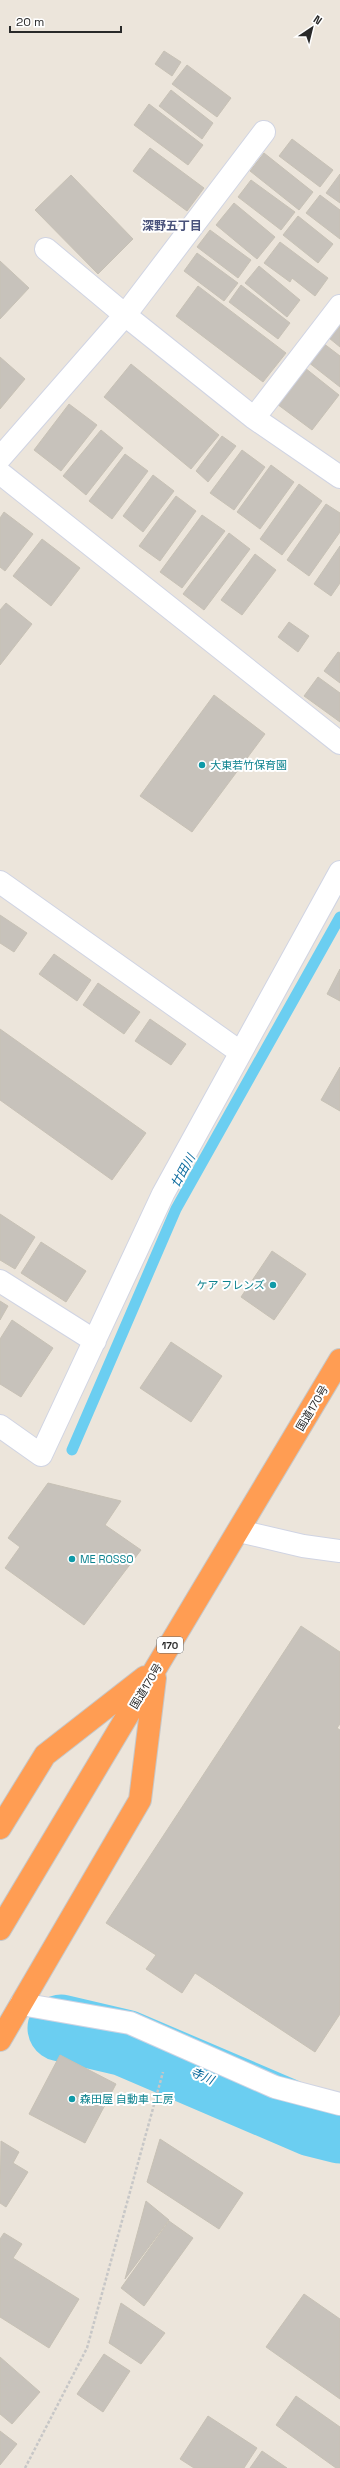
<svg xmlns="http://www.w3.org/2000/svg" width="340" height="2468" font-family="'Space Grotesk','Noto Sans JP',sans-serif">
	<rect width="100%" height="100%" fill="#ece5db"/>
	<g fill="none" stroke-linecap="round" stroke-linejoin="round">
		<path stroke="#6bcef1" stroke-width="11" d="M72,1450L176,1209L340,917"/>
		<path stroke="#6bcef1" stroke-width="67" d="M61,2028L125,2043L312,2123L340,2130"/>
	</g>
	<path fill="#c7c2bb" stroke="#c7c1b5" d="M164,51L181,62L172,76L155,64Z
		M187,65L231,98L217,117L172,84Z
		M171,90L213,123L202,139L159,106Z
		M149,104L203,145L188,165L134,125Z
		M292,139L333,170L320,187L279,156Z
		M150,148L204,188L187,211L133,171Z
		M264,153L313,192L299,210L250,171Z
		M340,174V203L326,193Z
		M71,175L133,239L98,274L35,210Z
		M251,180L295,212L281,230L238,197Z
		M320,195L340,210V239L306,213Z
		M234,203L275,237L257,259L216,225Z
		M298,216L333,244L318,263L283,235Z
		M210,230L251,260L238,278L197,247Z
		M280,242L328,278L315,296L292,278L290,282L264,263Z
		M197,253L238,283L224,301L184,271Z
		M0,261L29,288L0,319Z
		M259,266L300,300L287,317L245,283Z
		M241,285L290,323L278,339L229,302Z
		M198,286L286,353L263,382L176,316Z
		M340,324V347L329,338Z
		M323,343L340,356V387L308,362Z
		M0,357L25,379L0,409Z
		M131,364L219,435L191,469L104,397Z
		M305,368L339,395L312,430L277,404Z
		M69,404L97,425L61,471L34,450Z
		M101,430L123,448L86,495L63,476Z
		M222,436L236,446L208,482L196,471Z
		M242,450L265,467L234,510L210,493Z
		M125,454L148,471L112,519L89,501Z
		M271,465L294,482L260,529L237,512Z
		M153,475L174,491L143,532L123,516Z
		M299,484L322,501L282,555L260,539Z
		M176,496L196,511L160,561L139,546Z
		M326,504L340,513V532L309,576L287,560Z
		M4,512L33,534L5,571L0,567V518Z
		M202,515L225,531L182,588L160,572Z
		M229,533L250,549L204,610L183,594Z
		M42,539L80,568L51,606L13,576Z
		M340,546V583L331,596L314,584Z
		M255,554L276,570L242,615L221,600Z
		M6,603L32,624L0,665V610Z
		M289,622L309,636L298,652L278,637Z
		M338,652L340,653V683L324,671Z
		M318,677L340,693V722L304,696Z
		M214,695L265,734L192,832L140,796Z
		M0,915L27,933L14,952L0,943Z
		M54,954L91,980L77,1001L39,974Z
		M340,969V1001L327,994Z
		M98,983L140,1012L124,1034L83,1005Z
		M150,1019L186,1044L171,1065L135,1041Z
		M0,1029L146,1133L112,1180L0,1100Z
		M340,1067V1111L321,1100Z
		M0,1214L35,1237L15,1269L0,1260Z
		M41,1242L86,1271L66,1302L21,1273Z
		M272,1251L306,1274L274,1320L241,1297Z
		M0,1301L8,1306L0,1320Z
		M12,1320L53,1348L21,1397L0,1384V1339Z
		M171,1342L222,1376L191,1422L140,1388Z
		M48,1483L121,1501L105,1525L141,1550L84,1625L5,1568L20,1547L8,1538Z
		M301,1626L340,1652V1724L337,1728L340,1730V2014L315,2052L195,1973L182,1993L146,1969L156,1955L106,1923Z
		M60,2055L116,2084L85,2143L29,2114Z
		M160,2139L243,2193L219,2229L147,2182Z
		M1,2141L19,2152L13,2163L28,2172L6,2207L0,2203Z
		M146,2201L169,2220L125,2279L129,2264Z
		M169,2221L193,2238L144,2306L121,2288Z
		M4,2233L22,2244L13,2258L79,2299L49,2348L0,2317V2239Z
		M304,2294L340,2319V2399L266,2347Z
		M121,2303L165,2333L141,2364L109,2343Z
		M104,2354L130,2371L103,2412L77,2394Z
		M0,2357L40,2392L12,2424L0,2414Z
		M296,2396L340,2427V2468H336L276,2425Z
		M208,2416L257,2448L244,2468H194L180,2459Z
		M0,2431L17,2444L0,2465Z
		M262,2451L287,2468H250Z"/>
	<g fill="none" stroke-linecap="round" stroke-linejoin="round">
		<g stroke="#d0d4e3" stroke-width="24">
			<path id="street" d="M46,249L125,315L264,132
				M254,418L340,306
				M0,458L125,315L254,418L340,477
				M0,473L340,743
				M0,882L240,1052
				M0,1281L95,1341
				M0,1426L41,1455L163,1194L340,872
				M239,1531L303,1546L340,1551
				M21,2004L130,2023L275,2087L340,2104"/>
		</g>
		<g stroke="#c7c7c7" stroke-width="24">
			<path id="highway" d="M0,1828L45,1755L145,1677
				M0,1929L340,1360
				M0,2040L140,1800L155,1678"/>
		</g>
		<path stroke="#c7c7c7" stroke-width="2.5" stroke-dasharray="3 2" stroke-linecap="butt" d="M25,2468L87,2348L163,2072"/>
		<use href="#street" stroke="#fff" stroke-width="22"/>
		<use href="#highway" stroke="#ff9d53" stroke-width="22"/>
	</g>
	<g fill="#0f9aa8" stroke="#fff" stroke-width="1.5">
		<circle cx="202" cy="765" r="4"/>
		<circle cx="273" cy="1285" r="4"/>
		<circle cx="72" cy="1559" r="4"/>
		<circle cx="72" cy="2099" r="4"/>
	</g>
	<g text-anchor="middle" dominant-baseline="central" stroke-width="4" stroke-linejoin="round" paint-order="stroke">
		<rect fill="#fff" stroke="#696969" stroke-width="1" x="157" y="1637" width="26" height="16" rx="3"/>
		<g font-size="10" font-weight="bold" fill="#292929">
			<text x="170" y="1645">170</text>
		</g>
		<g font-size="11" fill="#0d838f" stroke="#fff" text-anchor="start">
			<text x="210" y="765">大東若竹保育園</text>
			<text x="265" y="1285" text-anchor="end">ケア フレンズ</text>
			<text x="80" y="1559">ME ROSSO</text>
			<text x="80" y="2099">森田屋 自動車 工房</text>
		</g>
		<g font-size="11" fill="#292929" stroke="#fff">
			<text transform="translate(312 1408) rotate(-59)">国道170号</text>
			<text transform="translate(146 1686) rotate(-59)">国道170号</text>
		</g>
		<g font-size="12" font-weight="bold" fill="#49527b" stroke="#fff">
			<text x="172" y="226">深野五丁目</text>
		</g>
		<g font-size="12" font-style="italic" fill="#0a6a9d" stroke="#fff">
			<text transform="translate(183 1171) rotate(-61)">廿田川</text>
			<text transform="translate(202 2076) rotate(23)">寺川</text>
		</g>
	</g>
	<g transform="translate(312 28) rotate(35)" stroke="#ffffff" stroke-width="3" paint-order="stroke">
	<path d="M0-3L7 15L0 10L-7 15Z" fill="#292929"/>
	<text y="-6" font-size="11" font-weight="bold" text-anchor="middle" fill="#292929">N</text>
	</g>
	<path d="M10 26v6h111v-6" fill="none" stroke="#292929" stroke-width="2"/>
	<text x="16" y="26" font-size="12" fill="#292929" stroke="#ffffff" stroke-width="3" paint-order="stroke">20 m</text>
</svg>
